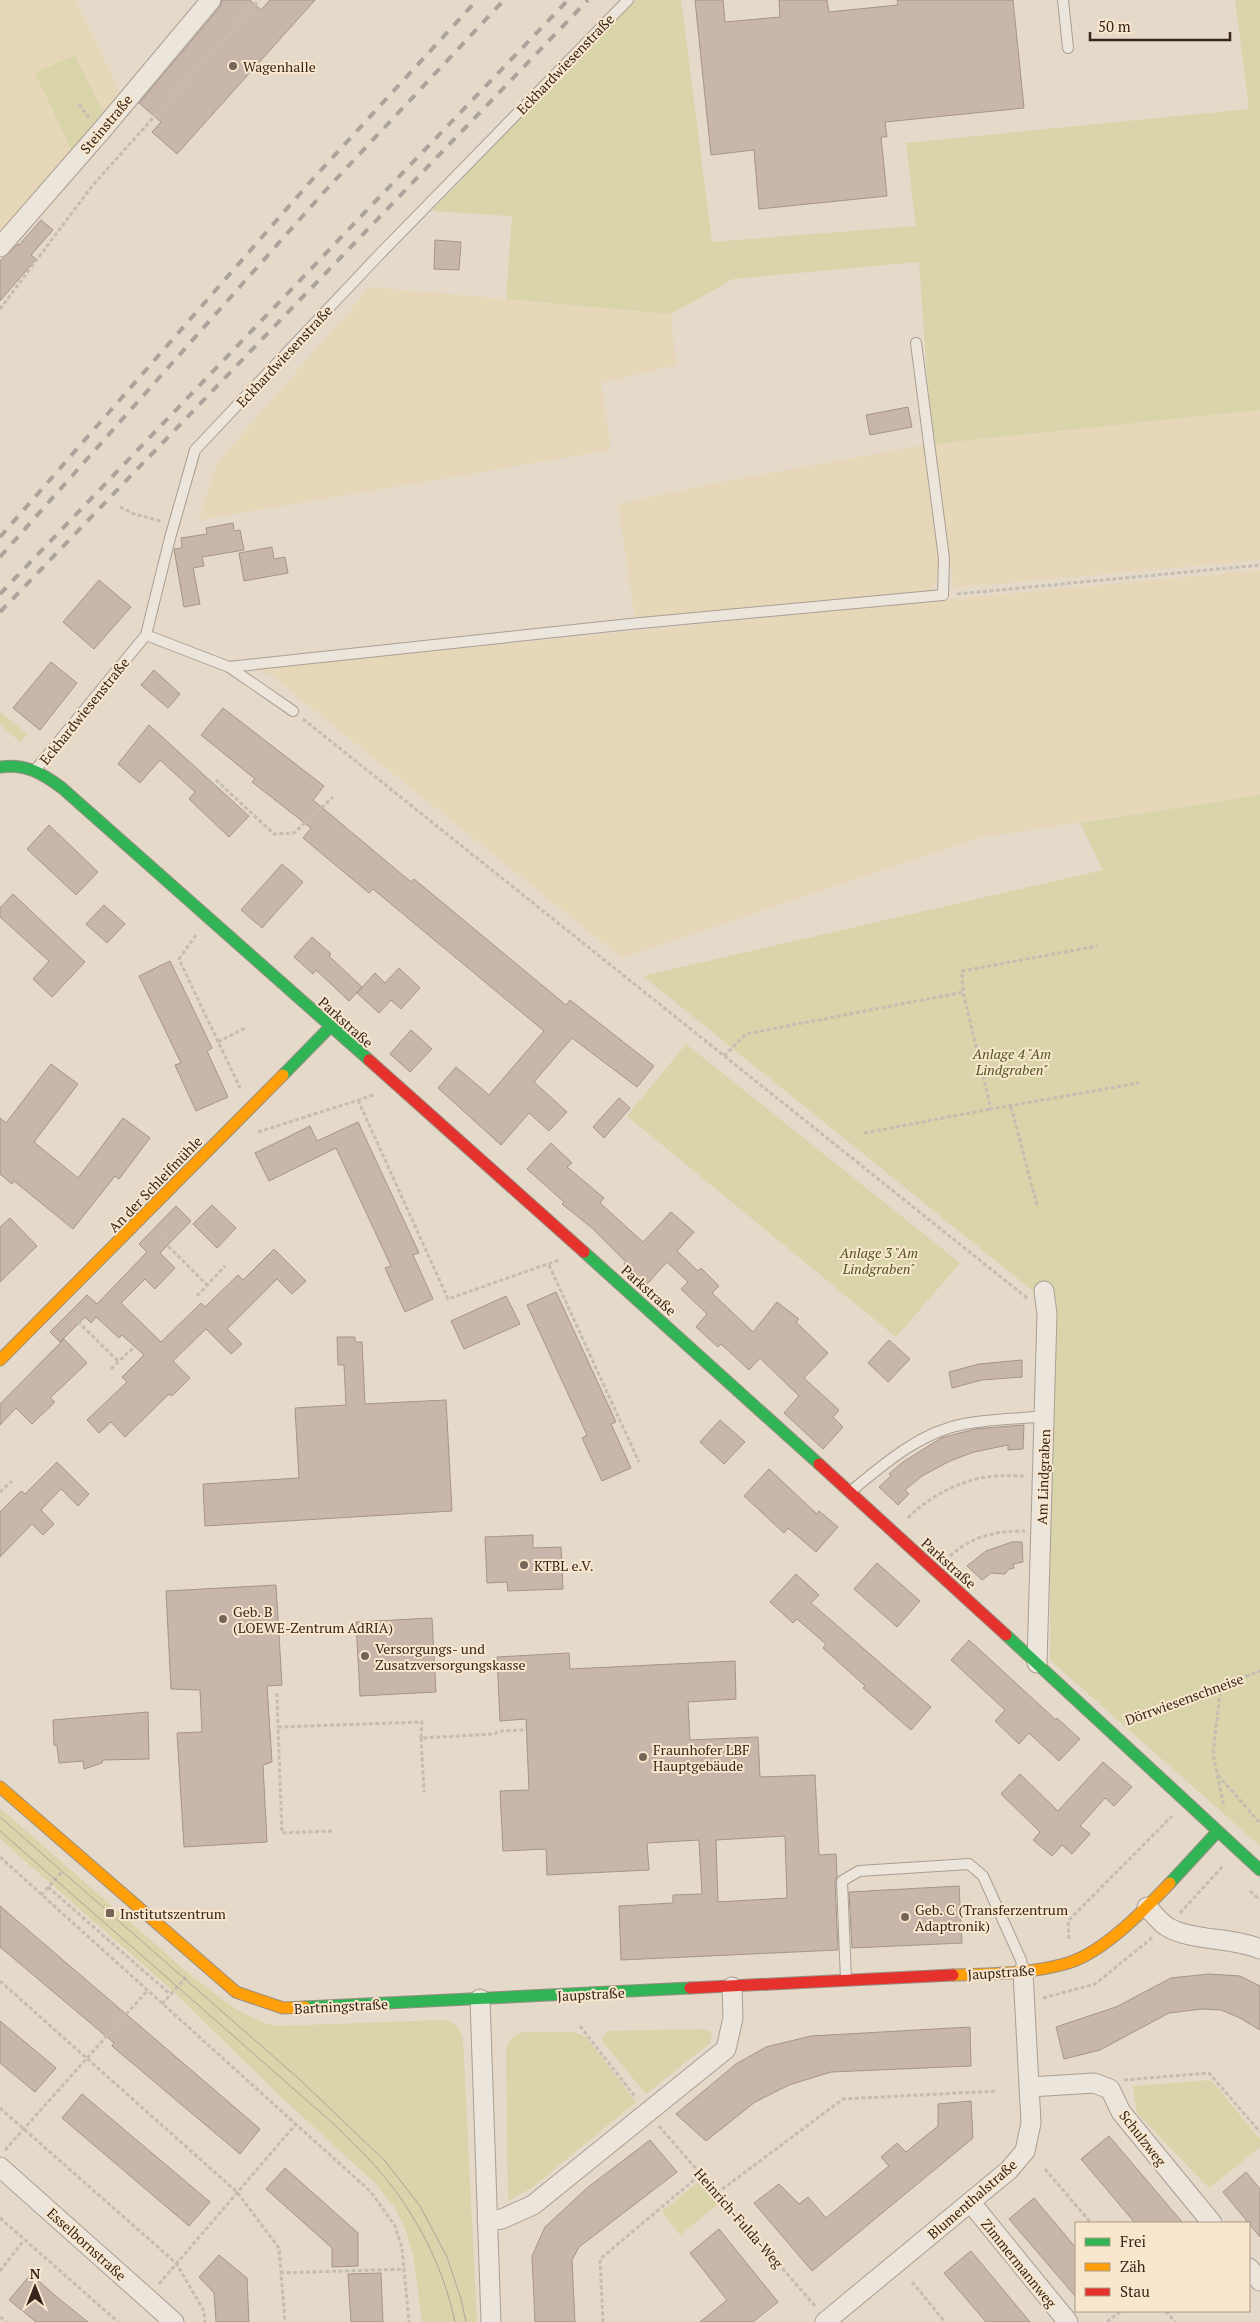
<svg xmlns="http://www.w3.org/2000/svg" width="1260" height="2322" font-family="'PT Serif',serif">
	<rect width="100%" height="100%" fill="#e5d9c9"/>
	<path fill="#e6d7b8" d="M0,0H75L122,95L72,151L0,239Z
		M370,287L671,314L676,365L601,383L611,450L199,520L218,462Z
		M1260,410V560L954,588L932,444Z
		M924,445L940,560L936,583L930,591L635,619L618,504L716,483Z
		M1260,570V795L978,838L622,958L272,676L257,669L962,598Z"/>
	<path fill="#d9d4aa" d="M631,0H681L712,242L916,226L906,143L1249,109L1235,0H1260V410L932,444L919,262L733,279L671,314L506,299L512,216L432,211Z
		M75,55L104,114L72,151L35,73Z
		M0,712L27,734L20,742L0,724Z
		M1260,795V1846L1050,1660V1296L1043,1299L643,976L1103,870L1080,823Z
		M686,1044L960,1263L896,1337L627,1116Z
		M0,1808L188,1973C215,1994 243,2019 277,2026L441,2020C455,2021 460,2027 463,2040L477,2322H422L413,2254L405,2228L395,2208L376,2184L277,2093L173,1991L0,1839Z
		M701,2029L710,2031L712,2034L710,2043L646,2094L603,2042L602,2037L608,2031Z
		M526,2032H574L586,2037L636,2102L533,2187L508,2201L506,2052C508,2039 514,2034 526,2032Z
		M1211,2080L1260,2139V2147L1209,2188L1137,2113L1133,2086Z
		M702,2179L721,2202L680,2235L662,2211Z"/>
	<path fill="#c9b6aa" stroke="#a59489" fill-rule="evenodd" d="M222,0H250L261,10L270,0H315L177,154L152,132L161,122L139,103L220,7Z
		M695,0H723L725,22L780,17L779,0H827L829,12L898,5L897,0H1013L1024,108L885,122L887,137H881L887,196L759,209L754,150L711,155Z
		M41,220L53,230L31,255L36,259L0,301V261L18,244L19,245Z
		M435,240L461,242L459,270L434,269Z
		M908,407L912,427L870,435L866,415Z
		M233,523L234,531L240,530L244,550L202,557L204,566L193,568L200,604L184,607L174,549L182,548L181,538L207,534L206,528Z
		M272,547L274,559L285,557L288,573L244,581L239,553Z
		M99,580L131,607L94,649L63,622Z
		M51,662L77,683L40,730L13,708Z
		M154,670L180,694L168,708L141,685Z
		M223,708L324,786L313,800L411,882L414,879L566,1005L570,1000L654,1066L637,1087L572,1038L534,1082L567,1112L549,1131L529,1113L501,1145L438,1088L456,1067L489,1095L544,1031L373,889L369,893L303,838L311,828L252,782L255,779L201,735Z
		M149,725L249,816L229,837L189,799L195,792L160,760L140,783L118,764Z
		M49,825L98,872L76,895L27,849Z
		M282,864L303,882L262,928L241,910Z
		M13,894L85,962L52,997L33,979L49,961L0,917V908Z
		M104,905L125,924L107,943L86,924Z
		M312,937L331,954L329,956L362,987L349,1001L316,970L313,974L294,957Z
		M170,961L212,1048L207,1051L228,1097L196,1111L175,1065L181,1063L139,976Z
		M399,968L420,988L401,1009L391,1000L379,1013L357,993L375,973L385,983Z
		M411,1030L432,1049L410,1072L390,1054Z
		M51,1064L78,1084L34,1142L78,1178L123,1118L150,1138L119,1179L115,1176L73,1229L14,1181L12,1184L0,1174V1118L6,1123Z
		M619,1098L630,1108L604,1138L593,1127Z
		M358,1122L419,1253L413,1255L433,1299L405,1312L385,1268L391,1266L336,1148L269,1181L255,1153L310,1126L317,1141Z
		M551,1143L572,1163L567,1167L604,1198L600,1203L643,1242L671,1212L694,1232L677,1251L698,1271L701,1268L719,1286L712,1293L753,1332L777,1302L799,1319L796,1322L828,1353L804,1378L839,1410L833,1417L843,1427L823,1449L784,1413L799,1396L760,1358L749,1370L721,1344L718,1347L696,1327L707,1314L681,1289L688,1282L667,1262L647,1284L624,1264L626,1262L592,1228L562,1204L564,1202L527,1169Z
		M212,1205L236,1228L217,1248L193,1224Z
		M176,1206L191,1221L160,1253L175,1268L155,1289L145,1279L121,1303L161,1342L201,1303L205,1307L238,1275L243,1280L274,1249L306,1281L292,1294L277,1279L227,1329L242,1344L231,1354L206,1329L173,1361L190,1378L172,1396L169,1394L125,1437L111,1422L99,1433L87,1420L127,1382L122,1377L144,1355L122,1335L119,1338L96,1317L91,1323L85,1317L60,1342L50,1332L87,1295L97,1304L147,1252L139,1244Z
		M10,1218L37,1246L0,1282V1227Z
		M556,1292L616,1422L611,1424L631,1468L602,1481L582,1438L587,1435L527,1305Z
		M506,1296L520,1324L464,1349L451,1321Z
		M337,1337H355V1342H362L365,1404L446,1400L452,1511L205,1526L203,1484L299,1478L295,1408L346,1405L344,1365H338Z
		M64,1339L87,1363L50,1398L55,1402L32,1424L16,1408L0,1425V1404Z
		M889,1340L910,1359L888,1382L868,1363Z
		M1022,1360V1377L982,1380L952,1388L949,1372L979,1364Z
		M720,1420L745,1442L724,1464L700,1442Z
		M1024,1425L1023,1449L1008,1450V1445L974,1452L950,1461L922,1476L905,1490L909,1494L898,1505L879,1487L891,1476L889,1474L903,1462L941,1438L975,1429Z
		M57,1462L89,1494L78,1506L61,1489L41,1510L54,1524L43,1535L32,1524L0,1557V1512L21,1491L25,1494Z
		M769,1469L817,1514L819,1511L838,1527L816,1552L788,1528L784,1533L744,1496Z
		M533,1535V1548L561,1547L563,1589L508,1591L507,1582L487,1583L485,1537Z
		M1012,1542H1022L1023,1562L1013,1564L1014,1568L1009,1569L1005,1574L991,1573L982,1580L967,1566L986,1551Z
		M877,1563L920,1601L897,1627L854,1589Z
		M796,1574L819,1595L811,1603L931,1707L911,1730L863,1688L865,1686L823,1648L826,1644L797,1619L793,1623L770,1602Z
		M276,1585L282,1685L267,1686L272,1762L263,1765L267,1842L184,1847L177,1733L202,1732L200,1690L171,1689L166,1591Z
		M432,1618L436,1692L360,1696L356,1622Z
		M969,1640L1056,1720L1057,1718L1080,1739L1059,1761L1029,1733L1019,1744L995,1721L1005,1710L951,1660Z
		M569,1653L570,1669L735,1661L736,1699L688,1702L690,1740L758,1737L760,1777L815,1775L819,1855L836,1854L837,1876L835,1881L838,1950L621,1960L619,1906L673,1903V1895L702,1894L699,1840L647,1843L649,1870L547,1875L546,1849L503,1851L500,1791L529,1790L526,1719L500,1721L497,1657ZM785,1836L787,1898L718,1902L716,1840Z
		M148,1712L149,1759L103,1760L102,1763L84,1769L83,1761L59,1763L57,1746L54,1745L53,1720Z
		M1103,1762L1132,1787L1114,1806L1105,1798L1080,1826L1090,1834L1072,1854L1062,1845L1052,1856L1033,1840L1040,1832L1001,1794L1020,1774L1058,1811Z
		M959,1886L962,1943L852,1948L849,1892Z
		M0,1906L260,2129L240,2154L112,2046L114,2043L0,1947Z
		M1209,1974L1240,1976L1260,1986V2030L1238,2017L1221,2010L1202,2009L1169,2013L1100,2050L1064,2059L1056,2027L1116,2007L1171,1978Z
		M0,2021L56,2068L35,2092L0,2063Z
		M970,2027L971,2066L831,2072L789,2085L755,2102L706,2141L676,2114L736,2064L766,2047L811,2036Z
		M82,2094L210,2202L189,2226L62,2118Z
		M971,2101L973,2138L812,2271L754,2203L779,2184L799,2204L808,2197L826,2218L889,2166L881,2157L897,2143L906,2152L938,2126V2104Z
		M1109,2136L1183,2223H1135L1081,2159Z
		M650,2140L677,2172L579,2247L572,2260L575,2322H535L532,2256L545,2227L587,2188Z
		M285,2168L358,2233V2266L332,2267V2248L266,2189Z
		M1246,2172L1260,2189V2237L1223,2192Z
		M1034,2198L1076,2248V2297L1009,2219Z
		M719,2229L778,2302L753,2322H700L727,2300L690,2253Z
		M971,2251L1030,2322H986L944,2273Z
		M219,2255L247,2278L249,2322H216L214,2293L199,2277Z
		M381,2273L383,2322H351L348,2274Z
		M31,2274L58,2298L88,2322H36L9,2300Z"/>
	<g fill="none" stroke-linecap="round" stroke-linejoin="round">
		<g stroke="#aa9e93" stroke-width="12">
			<path id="lane" d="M1063,0L1068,48
				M146,635L229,667L630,624L943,595L944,558L916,343
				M229,667L293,711
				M36,769L146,635L170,538L195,450L377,257L628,0
				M850,1492C884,1464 920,1432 964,1424C990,1419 1018,1419 1045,1416
				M846,1980L842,1881L859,1871L969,1864L983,1876L1021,1960L1023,1971"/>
		</g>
		<g stroke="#aa9e93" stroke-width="21">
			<path id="street" d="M0,247L102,130L211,0
				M1037,1663L1047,1314L1044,1291
				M1147,1907C1153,1913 1159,1921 1166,1926C1188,1941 1233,1937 1260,1949
				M480,1999L491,2322
				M1030,2087L1094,2083L1110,2089L1121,2112L1212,2223
				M0,2167L174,2322
				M971,2203L1068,2322
				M487,2221L502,2219L533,2205L726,2049L733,2018L732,1987
				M1249,2268L1260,2281
				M825,2322L1009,2170L1025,2151L1031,2123L1023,1972"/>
		</g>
		<g stroke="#998e83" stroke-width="13">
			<path id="fast" d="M0,767C25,763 42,773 62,788L369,1060
				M283,1075L330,1027
				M584,1252L819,1464
				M1006,1635L1260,1870
				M1170,1883L1218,1831
				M305,2007L690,1988"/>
		</g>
		<g stroke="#998e83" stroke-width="13">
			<path id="slow" d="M0,1360L283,1075
				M0,1787L236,1992L283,2008L305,2007
				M953,1975C991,1974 1031,1974 1068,1963C1104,1952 1144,1910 1170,1883"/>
		</g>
		<g stroke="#998e83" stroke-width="13">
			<path id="jam" d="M369,1060L584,1252
				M819,1464L1006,1635
				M690,1988L953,1975"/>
		</g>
		<path stroke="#c5bcb2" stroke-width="3" stroke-dasharray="4 2.5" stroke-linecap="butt" d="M79,104L89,118
			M0,309L92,186L259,0
			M120,507L134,514L161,521
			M957,594L1260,565
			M303,719L1027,1298
			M216,780L274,834L294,833L333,797
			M196,935L179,959L240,1088
			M963,991L962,971L1097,946
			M218,1042L245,1028
			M724,1056L746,1034L963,992L991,1109L1139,1083
			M358,1100L448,1299L559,1260
			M1011,1107L1037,1205
			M258,1132L374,1095
			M864,1133L991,1109
			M165,1234L167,1245L207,1285
			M549,1265L639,1462
			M197,1296L225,1266
			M73,1317L119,1362
			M111,1369L133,1348
			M0,1492L12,1481
			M908,1518C928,1497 957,1482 986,1477C998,1475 1012,1476 1025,1476
			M950,1556C972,1536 995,1531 1025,1531
			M1221,1685L1213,1754L1224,1807
			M277,1693L278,1727
			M1130,1720L1260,1671
			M421,1738L424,1792
			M1218,1775L1260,1823
			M332,1831L282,1833L278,1727L422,1722L421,1738L495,1734L498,1731L526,1730
			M0,1857L371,2192L395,2226L402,2248L409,2322
			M48,1887L170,1994
			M1250,1891L1260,1900
			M41,1895L63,1871
			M1180,1913L1223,1866
			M1069,1939L1068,1921L1172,1816
			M0,1981L237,2192L279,2248L285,2322
			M1043,1998L1095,1984L1153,1937
			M162,2004L186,1977
			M580,2026L636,2098
			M1124,2080L1209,2073L1260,2132
			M0,2108L176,2263L204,2311L205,2322
			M659,2126L815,2306
			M5,2150L147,1991
			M1045,2169L1091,2223
			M717,2193L843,2099L997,2091
			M0,2218L118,2322
			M0,2271L24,2240
			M280,2273L405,2269
			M912,2282L945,2322
			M159,2284L296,2124
			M1166,2311L1175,2322
			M0,2317L6,2322
			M603,2322L600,2259L701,2174
			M1107,2322L1121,2311"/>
		<use href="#lane" stroke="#ece5dc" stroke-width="10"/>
		<use href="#street" stroke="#ece5dc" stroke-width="19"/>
		<use href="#fast" stroke="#30b455" stroke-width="11"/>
		<use href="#slow" stroke="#ff9f0a" stroke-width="11"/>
		<use href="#jam" stroke="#e5322d" stroke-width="11"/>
		<path stroke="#aba49c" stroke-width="1" d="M0,1817L298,2078L385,2161L420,2206L447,2257L461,2299L466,2322
			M0,1831L336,2126C349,2140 364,2153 376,2167C415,2211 443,2265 455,2322"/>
		<path stroke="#aba49c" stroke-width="4" stroke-dasharray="9 9" stroke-linecap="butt" d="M0,537L311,181L477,0
			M0,557L324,192L504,0
			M0,594L568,0
			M0,612L588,0"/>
	</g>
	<g fill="#756458" stroke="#f8e6cd" stroke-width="2">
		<circle cx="233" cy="66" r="5"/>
		<circle cx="524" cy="1565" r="5"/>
		<circle cx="223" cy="1619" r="5"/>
		<circle cx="365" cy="1656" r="5"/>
		<circle cx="643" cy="1757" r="5"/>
		<rect x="105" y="1908" width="10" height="10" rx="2.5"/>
		<circle cx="905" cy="1917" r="5"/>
	</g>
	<g text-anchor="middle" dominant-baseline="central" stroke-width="4" stroke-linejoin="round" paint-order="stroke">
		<g font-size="14" fill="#38251b" stroke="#f8e6cd">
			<text transform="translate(565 64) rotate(-46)">Eckhardwiesenstraße</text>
			<text transform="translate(106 124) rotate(-50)">Steinstraße</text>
			<text transform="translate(284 356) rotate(-47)">Eckhardwiesenstraße</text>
			<text transform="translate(84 711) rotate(-51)">Eckhardwiesenstraße</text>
			<text transform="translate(346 1022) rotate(42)">Parkstraße</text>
			<text transform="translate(155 1184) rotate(-46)">An der Schleifmühle</text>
			<text transform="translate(649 1290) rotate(42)">Parkstraße</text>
			<text transform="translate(1043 1477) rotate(-88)">Am Lindgraben</text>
			<text transform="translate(949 1563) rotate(42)">Parkstraße</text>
			<text transform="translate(1184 1699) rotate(-20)">Dörrwiesenschneise</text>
			<text transform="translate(1001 1972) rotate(-4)">Jaupstraße</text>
			<text transform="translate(591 1994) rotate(-3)">Jaupstraße</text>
			<text transform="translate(341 2006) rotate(-3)">Bartningstraße</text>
			<text transform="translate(1143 2138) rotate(52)">Schulzweg</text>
			<text transform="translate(972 2199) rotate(-41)">Blumenthalstraße</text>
			<text transform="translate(739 2218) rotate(49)">Heinrich-Fulda-Weg</text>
			<text transform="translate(87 2244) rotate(42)">Esselbornstraße</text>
			<text transform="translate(1019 2263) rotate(51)">Zimmermannweg</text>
		</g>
		<g font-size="14" fill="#38251b" stroke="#f8e6cd" text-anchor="start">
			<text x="243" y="66">Wagenhalle</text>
			<text x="534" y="1565">KTBL e.V.</text>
			<text x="233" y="1611">Geb. B<tspan x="233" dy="16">(LOEWE-Zentrum AdRIA)</tspan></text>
			<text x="375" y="1648">Versorgungs- und<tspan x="375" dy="16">Zusatzversorgungskasse</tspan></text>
			<text x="653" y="1749">Fraunhofer LBF<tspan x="653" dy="16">Hauptgebäude</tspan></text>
			<text x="915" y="1909">Geb. C (Transferzentrum<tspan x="915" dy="16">Adaptronik)</tspan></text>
			<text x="120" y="1913">Institutszentrum</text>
		</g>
		<g font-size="14" font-style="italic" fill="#4f5620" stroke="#f8e6cd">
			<text x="1012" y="1053">Anlage 4 "Am<tspan x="1012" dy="16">Lindgraben"</tspan></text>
			<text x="879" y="1252">Anlage 3 "Am<tspan x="879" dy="16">Lindgraben"</tspan></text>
		</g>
	</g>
	<rect x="1075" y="2222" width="175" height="90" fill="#f8e6cd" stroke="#ab9986"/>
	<rect x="1085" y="2238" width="25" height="8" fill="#30b455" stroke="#ab9986"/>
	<text x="1120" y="2247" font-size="15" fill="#38251b">Frei</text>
	<rect x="1085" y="2263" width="25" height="8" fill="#ff9f0a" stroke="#ab9986"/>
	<text x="1120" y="2272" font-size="15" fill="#38251b">Zäh</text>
	<rect x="1085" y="2288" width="25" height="8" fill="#e5322d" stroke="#ab9986"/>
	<text x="1120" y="2297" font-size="15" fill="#38251b">Stau</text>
	<g transform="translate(35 2287)" stroke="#f8e6cd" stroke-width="4" paint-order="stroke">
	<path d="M0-4L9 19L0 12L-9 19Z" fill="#38251b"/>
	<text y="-8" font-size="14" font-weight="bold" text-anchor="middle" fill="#38251b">N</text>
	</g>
	<path d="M1090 32v8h140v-8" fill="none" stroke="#38251b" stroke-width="2.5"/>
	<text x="1098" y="32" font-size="15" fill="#38251b" stroke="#f8e6cd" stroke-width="4" paint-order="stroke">50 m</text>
</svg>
